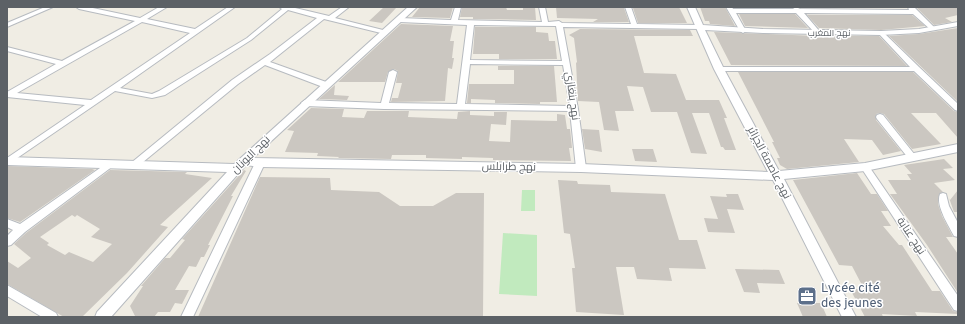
<svg xmlns="http://www.w3.org/2000/svg" width="965" height="324" font-family="Overpass,Cairo,sans-serif">
	<rect width="100%" height="100%" fill="#f0ede4"/>
	<path fill="#c1eabe" d="M522,190H535V211H521Z
		M503,233L537,235V296L499,294Z"/>
	<path fill="#cbc7c1" fill-rule="evenodd" d="M384,7H397L382,23L369,21Z
		M420,7H453L450,18L412,17Z
		M462,7H506L507,10H523V7H535L536,20L473,19V17H460Z
		M556,7L624,8L629,22H593L598,19L557,18Z
		M656,7H679L687,23H638L633,8H657Z
		M700,7H725L735,26L710,24L709,21H705Z
		M800,7H907V8H800Z
		M916,7H958V15L945,18L952,22L934,25Z
		M739,14H795L808,28L745,26Z
		M807,15H912L925,26L881,30L819,28Z
		M401,24L453,26L450,41H454L452,58H454L452,69L448,68L445,101L391,102L392,98H398L402,83H396L398,71L394,69L388,72L385,82H338Z
		M475,27H536V32L548,33L549,41H555L557,59H499V54H473Z
		M958,28V102L889,36L919,34Z
		M580,29L690,30L693,36H634L644,73L676,74L686,100H719L727,118H724L736,150H725L723,147H721L709,113H692L707,154L691,153L677,112H651L643,87L627,86L634,111H615L619,131L604,130L599,102L578,101L576,63L577,62L574,38L569,35Z
		M714,32L817,36H879L907,66L731,65Z
		M498,66H554L557,102H540V104L495,103V100L471,99V103H467L469,84H514V70H498Z
		M738,72H913L954,111L958,112V138L936,113H911L941,144L912,149L884,114L880,113L876,114V120L901,151L883,155L872,140L844,139L859,162L787,169L780,165L777,158H780L772,142H774Z
		M335,85L334,95L349,96L347,100L319,99Z
		M311,108L344,109L342,117L364,118L367,111H409L408,117L457,119L458,112L470,111V115L494,116V112H507L506,125L491,124L489,141L510,142L511,120L557,121V114L565,115L567,129H570L572,148H569L571,161L493,160V158L462,157V159L426,158V155H392L391,159L338,158L339,157L317,156L318,153L285,152L294,131L287,130Z
		M582,129L599,130L602,152L585,149Z
		M632,149H653L657,162L635,161Z
		M944,159L953,168L943,169L955,180L934,183L943,192L939,194L938,204L942,216L953,237H946L958,254V293L927,245L890,194H897L888,180H911L907,174H912L904,165Z
		M7,166L92,169L95,170L20,222L7,218Z
		M110,170L187,172L185,174L212,178L160,225L168,227L127,273L82,317H64L7,284V261L18,268L31,258L14,244L26,233ZM72,215L75,217L77,215L100,229L91,237L112,244L93,262L69,252L65,255L47,245L49,243L40,237Z
		M244,170L246,171L231,196H233L208,245H210L204,257H201L196,267L189,266L175,290H189L182,304L175,303L170,312H158L154,317L135,316L130,306L143,286H141L165,258H170L185,240L182,239Z
		M857,173L871,194H877L888,211H881L891,226H883L899,245H902L932,291H940L953,311L958,312V314L915,312L917,316L882,314L883,317H865L850,289H864L852,266L839,265L793,180Z
		M260,177L330,178L331,190L379,192L400,206H433L456,193H484L483,317H198Z
		M558,180L577,181L578,184L610,185L611,192L665,194L679,240H697L706,269L669,268L672,281L637,279L634,267H616L624,315L576,312L572,268H575L570,234L564,233Z
		M958,190V212H954L949,198L950,200Z
		M726,194H738L744,210L727,209L735,233L708,232L704,218L718,219L710,196L727,197Z
		M735,269L779,270L785,284L757,283L760,293L744,292Z
		M797,303H821L827,317H803Z"/>
	<g fill="none" stroke-linecap="round" stroke-linejoin="round">
		<g stroke="#b7bbc0" stroke-width="2">
			<path id="minor" d="M45,7H53L7,27V23Z
				M76,7H88L140,18L159,7H167L147,19L195,29L228,7H235L120,88L152,94L159,91L247,38L282,9L279,7H291L329,16L342,7H349L335,18L387,31L388,32L385,34L324,19L270,62L329,83L330,85L329,87H323L265,65L238,84L137,167H131L129,165L131,163L232,80L270,54L317,18L288,10L251,40L165,95L152,98L115,91L7,165V158L85,105L7,97V92L56,64L7,51V47L62,61L135,21L79,9ZM142,22L190,33L91,100L17,93Z
				M455,7H461L458,20L542,22L539,7H545L548,22L559,21L562,23L631,24L625,7H631L637,24L699,25L702,27L699,29L563,27L578,109L586,168L581,171L576,168L570,111L384,109L305,106L301,103L305,100L381,103L389,72L393,70L397,72L389,103L457,104L467,25L400,22L397,20L400,18L451,20ZM474,25L556,26L562,61L470,60ZM470,64L563,65L570,106L465,104Z
				M726,7H732L733,9H793L796,7L800,9L909,10L908,7H914L936,29L935,30H931L913,14L804,13L821,33L818,35L816,34L796,13H736L746,31L743,33L740,31Z
				M881,31L883,32L919,67L958,104V111L955,110L914,71H719L715,69L719,67H910L879,34L878,33Z
				M880,114L883,115L915,155L916,157L915,159H909L877,119L876,117L877,115Z
				M260,160L265,163L193,317H181L255,163Z
				M110,161L115,164L113,166L25,232L11,245L7,246V236L13,230L7,227V219L20,224Z
				M865,164L868,165L958,296V311L954,310L862,169L860,167Z
				M943,193L946,194L949,206L958,223V237L954,236C949,226 935,205 940,194Z
				M7,285L56,313L58,317H42L7,296Z"/>
		</g>
		<g stroke="#b7bbc0" stroke-width="2">
			<path id="tertiary" d="M408,7H417L253,158L581,164L768,172L714,69L687,7H695L703,25L763,29L881,31L919,29L958,22V26L919,33L881,35L763,33L705,30L724,69L779,171L865,163L958,144V152L865,171L784,179L856,317H842L773,180L581,172L260,167L246,165L111,317H95L97,312L227,172L7,165V157L234,164Z"/>
		</g>
		<use href="#minor" fill="#fff" fill-rule="evenodd"/>
		<use href="#tertiary" fill="#fff" fill-rule="evenodd"/>
	</g>
	<defs>
		<g id="office-square" transform="scale(1)"><rect x="-9" y="-9" width="18" height="18" rx="4" fill="#5c6f8a" stroke="#fff"/><path d="M-6-3h4V-5.5h4V-3h4V5H-6ZM-1-4.5V-3h2v-1.5ZM-6 0V1H6V0Z" fill="#fff"/></g>
	</defs>
	<g fill-rule="evenodd">
		<use href="#office-square" x="807" y="296"/>
	</g>
	<g text-anchor="middle" dominant-baseline="central" stroke-width="3" stroke-linejoin="round" paint-order="stroke">
		<g font-size="9" fill="#5c6166" stroke="#fff">
			<text x="829" y="33">نهج المغرب</text>
		</g>
		<g font-size="11" fill="#5c6166" stroke="#fff">
			<text transform="translate(572 96) rotate(82)">نهج بنغازي</text>
			<text transform="translate(251 155) rotate(-44)">نهج اليونان</text>
			<text transform="translate(769 163) rotate(62)">نهج عاصمة الجزائر</text>
			<text transform="translate(509 167) rotate(1)">نهج طرابلس</text>
			<text transform="translate(911 236) rotate(56)">نهج عنابة</text>
		</g>
		<g font-size="13" fill="#4e5e75" stroke="#fff" text-anchor="start">
			<text x="821" y="289">Lycée cité<tspan x="821" dy="15">des jeunes</tspan></text>
		</g>
	</g>
	<rect width="965" height="324" fill="none" stroke="#5c6166" stroke-width="16"/>
</svg>
